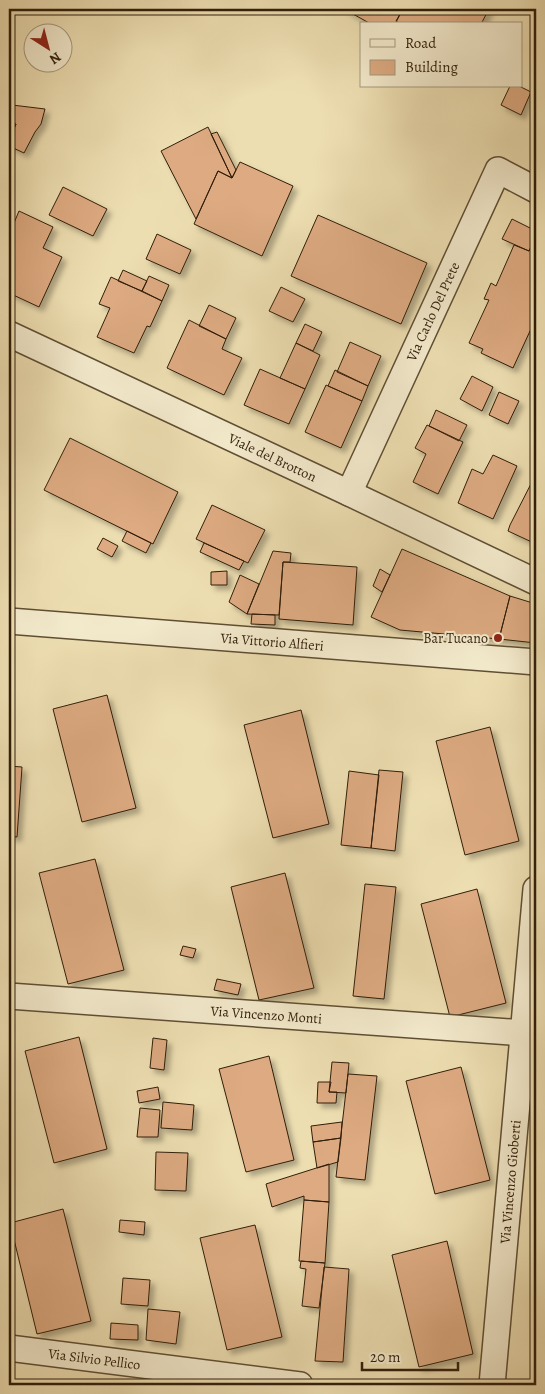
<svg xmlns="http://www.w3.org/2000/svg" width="545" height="1394" font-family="Alegreya,serif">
	<defs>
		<filter id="shadow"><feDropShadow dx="4.5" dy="4.5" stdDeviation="2.5" flood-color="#0004"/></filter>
	</defs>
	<rect width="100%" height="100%" fill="#eddeb1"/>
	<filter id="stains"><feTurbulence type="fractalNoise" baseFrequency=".004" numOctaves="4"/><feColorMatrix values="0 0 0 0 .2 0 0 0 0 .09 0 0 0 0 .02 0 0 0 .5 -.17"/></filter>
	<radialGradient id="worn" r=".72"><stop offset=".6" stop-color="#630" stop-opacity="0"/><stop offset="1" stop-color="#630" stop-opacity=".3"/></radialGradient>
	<path fill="#ddaa81" stroke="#301e0a" filter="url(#shadow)" d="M344,9H403L395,24H371Z
		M403,9H489L481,24H400L396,21Z
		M510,86H519L531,92L521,115L501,105Z
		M12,105L45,109L41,124L35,132L24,153L9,146V141L16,124H9Z
		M9,124H16L9,141Z
		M208,127L232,178L218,171L196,219L161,151Z
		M217,132L236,170L232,178L211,134Z
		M240,162L293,186L262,256L194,224L218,171L232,178Z
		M63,187L107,209L93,236L49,215Z
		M19,211L53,227L43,248L62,257L39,307L9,293V235Z
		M318,215L427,263L401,324L291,276Z
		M512,219L536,231V244L533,243L529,251L502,239Z
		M157,234L191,250L180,274L146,259Z
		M533,243L536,244V318L513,368L481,353L483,349L469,343L489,300L484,299L491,283L496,286L514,245L529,251Z
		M123,270L147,281L142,291L118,281Z
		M149,276L169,285L162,301L142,291Z
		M111,277L162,301L150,327L147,326L134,353L97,337L110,308L99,304Z
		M281,287L305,299L293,322L269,311Z
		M209,305L236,318L226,339L199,326Z
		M189,320L226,339L222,349L242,358L224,395L167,368Z
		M305,324L322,332L313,351L296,343Z
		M350,342L381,356L368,386L337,372Z
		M296,343L320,355L305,389L280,378Z
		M260,369L305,389L289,424L244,405Z
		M335,370L368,386L362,401L328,386Z
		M472,376L493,387L482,411L460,399Z
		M326,385L362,401L341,448L305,432Z
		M499,392L519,401L508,424L489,415Z
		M436,410L467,425L459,441L429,426Z
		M427,425L463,442L438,494L413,482L426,454L415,448Z
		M70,438L178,492L153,544L44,490Z
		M493,455L517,466L493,519L458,503L472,469L483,474Z
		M536,474V544L508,531L510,525Z
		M212,505L265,530L248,563L196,539Z
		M127,531L151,543L146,553L122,541Z
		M103,538L118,546L112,557L97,549Z
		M204,543L244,561L239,570L200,552Z
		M402,549L510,596L499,639L400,630L371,617Z
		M273,551L291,553L290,562H283L279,615L247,614Z
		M283,562L357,567L353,625L279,619Z
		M380,569L390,575L382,592L373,586Z
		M227,571V585H211V572Z
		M240,575L259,584L247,614L229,602Z
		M510,596L536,604V643L499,639Z
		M252,614L275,615V625L251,624Z
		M107,695L136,808L82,822L53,709Z
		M301,710L329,824L273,838L244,725Z
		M490,727L519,841L465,855L436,741Z
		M9,766L22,767L17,837L9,836Z
		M379,770L403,772L395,851L371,848Z
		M349,771L379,775L371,848L341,845Z
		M95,859L124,970L68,984L39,873Z
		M285,873L314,988L259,1000L231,887Z
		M365,884L396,887L384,999L353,996Z
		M477,889L506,1003L450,1017L421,904Z
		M183,946L196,949L193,958L180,955Z
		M217,979L241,984L238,995L214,990Z
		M79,1037L107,1149L54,1163L25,1051Z
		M153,1038L167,1040L164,1070L150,1068Z
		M269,1056L294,1160L246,1172L219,1069Z
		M332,1062L349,1063L346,1093L329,1092Z
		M461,1067L490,1180L435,1194L406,1081Z
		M348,1074L377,1076L365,1180L336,1177Z
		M318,1082H331L329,1092H337L336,1103H317Z
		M158,1087L160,1099L139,1103L137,1091Z
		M163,1102L194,1105L192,1130L161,1128Z
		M140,1108L160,1110L158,1137H137Z
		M342,1122L341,1138L313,1142L311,1126Z
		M341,1138L338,1162L317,1168L313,1142Z
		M156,1152L188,1153L186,1191L155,1190Z
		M329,1164V1202L304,1200V1196L272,1207L266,1184Z
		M304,1200L329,1202L325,1263L299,1261Z
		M63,1209L91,1321L37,1334L10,1223Z
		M120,1220L145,1222L144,1235L119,1232Z
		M255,1225L282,1337L227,1350L200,1238Z
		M447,1241L473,1354L419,1367L392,1255Z
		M301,1261L325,1263L319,1308L302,1306L306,1269L300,1268Z
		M324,1267L349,1269L343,1362L315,1361Z
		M123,1278L150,1280L148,1306L121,1304Z
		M148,1309L180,1312L176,1344L146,1340Z
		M111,1323L138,1325V1340L110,1339Z
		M80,1380L107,1382L106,1385H80Z"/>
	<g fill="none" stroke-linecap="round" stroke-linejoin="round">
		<g stroke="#5f4e34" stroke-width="28">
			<g id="minor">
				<path id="s1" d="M9,334L349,493L536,582"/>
				<path id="s2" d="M349,493L498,170L536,190"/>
				<path id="s3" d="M9,621L536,662"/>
				<path id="s4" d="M9,996L524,1033L536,1037"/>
				<path id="s5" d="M9,1348L300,1385"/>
				<path id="s6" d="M492,1385L536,889"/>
			</g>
		</g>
		<use href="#minor" stroke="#f3eacc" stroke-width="25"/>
	</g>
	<circle fill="#8f2418" stroke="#f3eacc" stroke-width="2" cx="498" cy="638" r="5"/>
	<g text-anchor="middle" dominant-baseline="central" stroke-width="4" stroke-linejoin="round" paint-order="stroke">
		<g font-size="14" fill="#301e0a" stroke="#f3eacc">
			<text stroke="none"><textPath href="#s2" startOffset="200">Via Carlo Del Prete</textPath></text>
			<text stroke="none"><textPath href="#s1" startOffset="291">Viale del Brotton</textPath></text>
			<text stroke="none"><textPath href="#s3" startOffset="264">Via Vittorio Alfieri</textPath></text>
			<text stroke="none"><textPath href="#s4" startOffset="258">Via Vincenzo Monti</textPath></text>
			<text stroke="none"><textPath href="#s6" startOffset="204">Via Vincenzo Gioberti</textPath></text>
			<text stroke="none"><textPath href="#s5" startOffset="86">Via Silvio Pellico</textPath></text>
		</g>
		<g font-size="14" fill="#301e0a" stroke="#f3eacc" text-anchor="end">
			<text x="488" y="638">Bar Tucano</text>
		</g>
	</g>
	<rect width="545" height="1394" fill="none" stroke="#eddeb1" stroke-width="30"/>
	<rect x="10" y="10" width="525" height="1374" fill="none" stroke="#301e0a" stroke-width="2.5"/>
	<rect x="15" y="15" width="515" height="1364" fill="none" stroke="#301e0a"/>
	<rect x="360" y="22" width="162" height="65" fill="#f3eacc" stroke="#a5987e"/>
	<rect x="370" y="39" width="25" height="8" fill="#f3eacc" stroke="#a5987e"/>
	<text x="405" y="48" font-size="15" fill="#301e0a">Road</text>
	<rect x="370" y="60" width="25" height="15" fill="#ddaa81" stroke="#a5987e"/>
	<text x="405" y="72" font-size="15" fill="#301e0a">Building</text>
	<g transform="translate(48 48) rotate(144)"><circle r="24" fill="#f3eacc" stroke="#a5987e"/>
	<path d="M0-4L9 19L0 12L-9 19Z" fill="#8f2418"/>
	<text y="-8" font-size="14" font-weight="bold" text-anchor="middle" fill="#301e0a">N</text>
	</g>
	<path d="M362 1362v8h96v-8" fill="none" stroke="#301e0a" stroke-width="2.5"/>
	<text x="370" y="1362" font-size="15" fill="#301e0a" stroke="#f3eacc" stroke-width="4" paint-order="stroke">20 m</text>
	<rect width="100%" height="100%" filter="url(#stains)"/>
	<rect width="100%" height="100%" fill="url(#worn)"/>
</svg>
